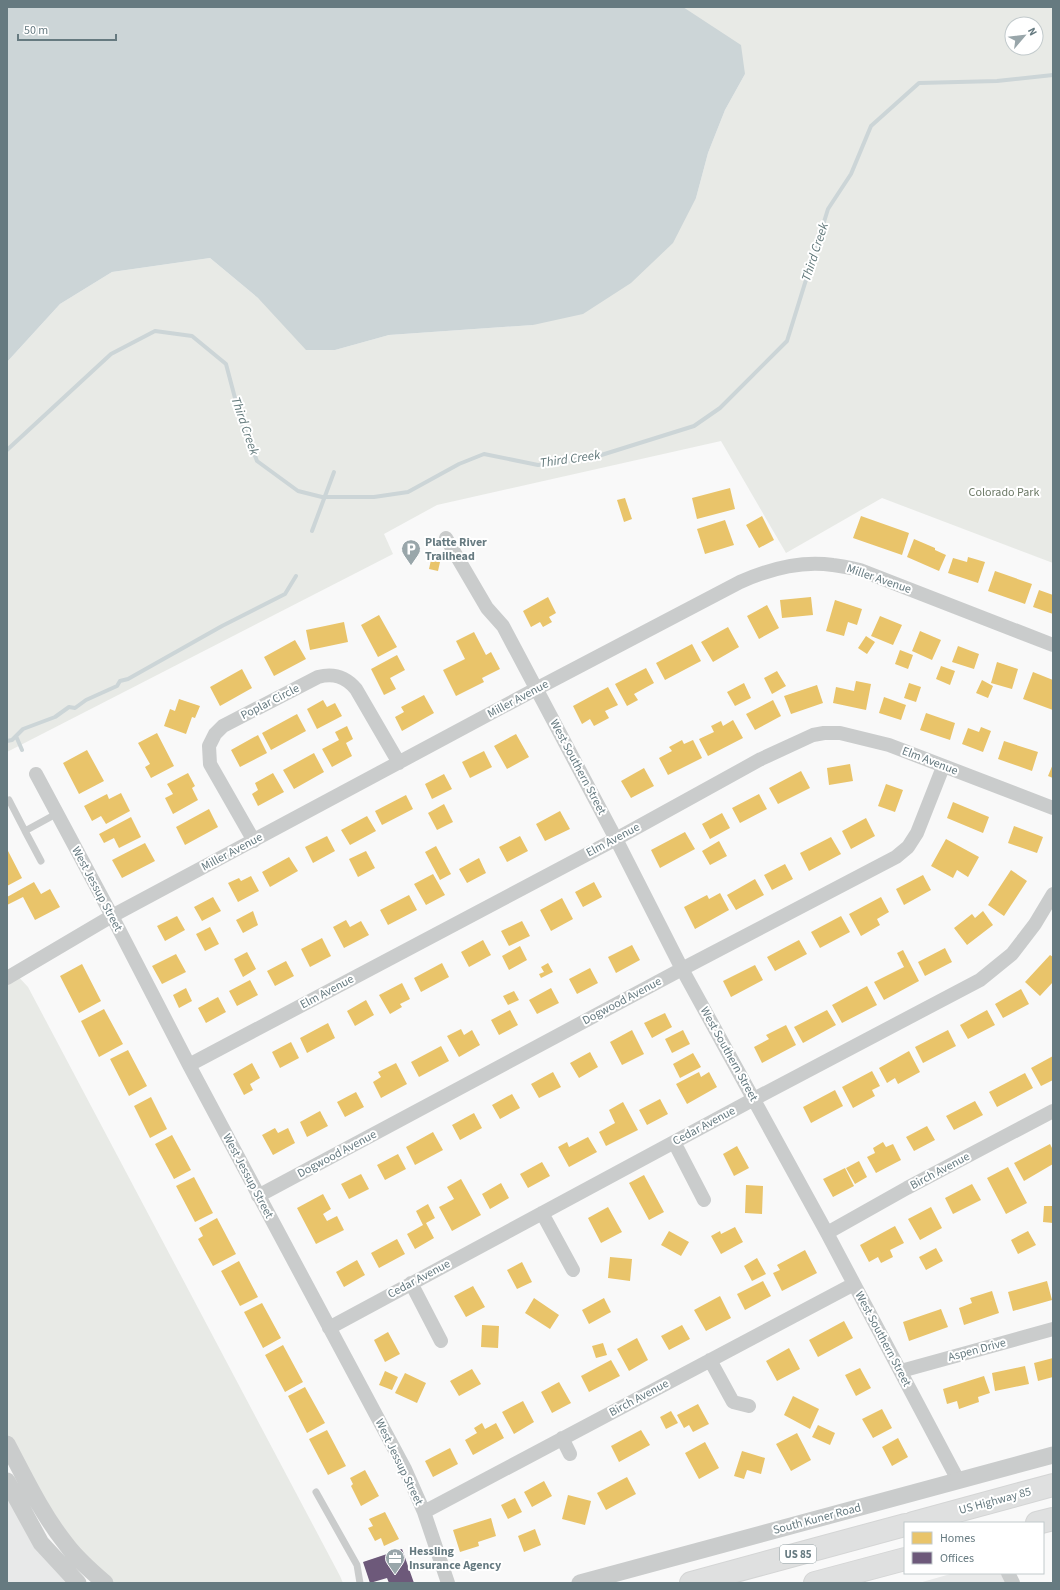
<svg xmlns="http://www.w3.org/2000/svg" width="1060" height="1590" font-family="'Source Sans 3',sans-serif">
	<rect width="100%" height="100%" fill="#f9f9f9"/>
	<path fill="#e8e9e9" d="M7,1481L78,1583H7Z
		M954,1573H1008L1013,1583H919Z"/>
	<path fill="#e8eae6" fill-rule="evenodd" d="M683,7H1053V563L882,498L786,553L721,441L437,505L384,534L393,554L7,752V362L60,304L112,272L210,258L258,298L335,350L389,335L533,325L696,198L708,153L725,110L745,74L689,12ZM1012,24H1036V48H1012Z
		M15,973L28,987L340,1576L343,1583H105L96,1575L7,1444V978Z"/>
	<path fill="#ccd5d7" d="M7,7H683L741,45L745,74L725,110L708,153L696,198L673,243L631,283L583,314L533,325L389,335L335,350H306L258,298L210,258L112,272L60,304L7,362Z"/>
	<path fill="#e9c46a" d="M730,488L735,509L697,519L692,498Z
		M625,498L632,519L624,522L617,500Z
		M762,516L774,540L759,548L746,525Z
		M861,516L909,533L902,555L853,538Z
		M725,520L734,545L705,554L697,529Z
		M914,539L935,548V550L946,555L939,571L907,557Z
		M968,557L985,562L978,583L948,573L953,558L967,562Z
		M431,560L440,562L438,571L429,569Z
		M995,571L1032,584L1025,604L988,591Z
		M1039,590L1053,595V614L1033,607Z
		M548,597L556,613L549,617L552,622L543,627L540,622L531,627L523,611Z
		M811,597L813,615L782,618L780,600Z
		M835,600L862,609L857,625L848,622L844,636L826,631Z
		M767,605L779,628L759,639L747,616Z
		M379,615L397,647L378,657L361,625Z
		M880,616L902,625L893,645L871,636Z
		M344,622L348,642L310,650L306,630Z
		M728,627L739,647L713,662L701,642Z
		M920,631L941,640L932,660L912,651Z
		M474,632L486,655L491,652L500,669L482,678L484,682L456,696L443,670L465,659L456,641Z
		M866,636L875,642L867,654L858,648Z
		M295,640L306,659L274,676L264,657Z
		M692,644L701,661L665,680L656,663Z
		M958,646L979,654L974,669L952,662Z
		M900,650L913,655L908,669L895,664Z
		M397,655L405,670L390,678L396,689L384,695L371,669Z
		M997,662L1018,669L1012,689L991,683Z
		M941,666L955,671L950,685L936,679Z
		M646,668L654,683L634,694L638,700L627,706L615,684Z
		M242,669L252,688L220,706L210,687Z
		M777,671L786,686L772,694L764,678Z
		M1033,672L1053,680V710L1023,699Z
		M982,680L993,686L988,698L976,693Z
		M856,681L871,684L866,710L833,703L836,687L854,691Z
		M744,683L751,698L735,706L727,692Z
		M909,683L921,687L916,702L904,698Z
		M817,685L823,703L791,714L784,696Z
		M608,687L618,705L605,711L609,718L594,726L590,719L582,724L573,706Z
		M424,695L434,713L402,731L395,717L404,712L401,707Z
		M884,697L906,705L901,720L879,713Z
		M179,699L200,706L195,718L192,717L186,734L164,726L170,709L175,711Z
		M323,700L327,707L335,703L342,716L317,729L307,709Z
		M773,700L781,716L755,730L746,714Z
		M926,713L955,723L950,740L920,730Z
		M297,714L306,731L271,750L262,733Z
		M733,720L743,738L708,756L699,739L714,732L711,726L721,721L723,726Z
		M347,726L353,739L346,743L352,756L332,767L322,749L339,740L335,732Z
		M981,727L991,731L983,752L962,744L968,728L979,732Z
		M157,733L174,766L151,778L145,767L150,764L138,743Z
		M516,734L529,757L507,769L494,746Z
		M258,735L267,753L240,767L231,750Z
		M682,740L684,744L693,740L702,758L668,775L659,758L672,751L669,747Z
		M1004,741L1038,752L1032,771L998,759Z
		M87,750L104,781L79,794L63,763Z
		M484,751L492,767L470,778L462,762Z
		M314,753L324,772L294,789L283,770Z
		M850,764L853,781L829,785L827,768Z
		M1053,764V778L1048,776Z
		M644,768L654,786L631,798L621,781Z
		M801,771L810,788L778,804L769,788Z
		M188,773L195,786L192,788L198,800L173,814L165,798L173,794L167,784Z
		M273,773L284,792L258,806L252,794L258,790L255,783Z
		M444,774L452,789L432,799L425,784Z
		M886,784L903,790L895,812L878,806Z
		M121,793L130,811L106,824L101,816L92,821L84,806L107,794L109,799Z
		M759,794L767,809L740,823L732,808Z
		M406,795L413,809L382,825L375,811Z
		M953,802L989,817L983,833L947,818Z
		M444,804L453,822L437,830L428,813Z
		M209,809L218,827L185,845L176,827Z
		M560,811L570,829L545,841L536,824Z
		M722,813L730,828L710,839L702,824Z
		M367,816L376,831L350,845L341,830Z
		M131,817L141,837L119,848L114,838L104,843L99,834Z
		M866,818L875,836L851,849L842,831Z
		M1014,826L1043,837L1037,853L1008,843Z
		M685,832L695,849L660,868L651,850Z
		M327,836L335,851L313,863L305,847Z
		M520,836L528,851L507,862L499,847Z
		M831,837L841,854L809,871L800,853Z
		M946,839L979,857L968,877L957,870L953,878L931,866Z
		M719,841L727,856L710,865L702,851Z
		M145,843L155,861L122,878L112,860Z
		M436,846L451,874L440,880L425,852Z
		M7,849L22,878L7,886Z
		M366,851L375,868L358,877L349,859Z
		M289,857L298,871L270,887L262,872Z
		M479,858L486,873L467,883L459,869Z
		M785,864L793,879L772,890L764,875Z
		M1011,870L1027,881L1004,916L988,905Z
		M433,874L445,895L426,905L414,884Z
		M923,875L931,890L904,905L896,889Z
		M251,876L259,891L238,902L228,883L239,878L241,881Z
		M755,879L764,895L736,910L727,895Z
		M34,882L41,894L50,889L60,907L35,920L23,897L7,905V897Z
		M594,882L602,897L583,907L575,892Z
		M720,893L729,910L695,929L684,907L707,895L709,899Z
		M409,895L417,910L388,925L380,910Z
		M213,897L221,911L202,921L194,907Z
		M881,897L889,912L877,919L880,925L861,936L849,914Z
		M562,898L573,919L551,931L540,910Z
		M253,911L258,925L243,933L236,920Z
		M983,911L993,925L967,945L954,928L972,914L975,918Z
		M177,916L185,930L165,941L157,926Z
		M841,916L850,932L820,948L811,932Z
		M346,920L350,927L361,921L369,935L344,948L333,927Z
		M522,921L530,936L509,946L501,931Z
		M210,927L219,944L205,951L196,934Z
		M322,938L331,956L310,967L301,949Z
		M483,940L491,955L469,967L461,952Z
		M799,940L807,954L775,971L767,957Z
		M632,945L640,960L616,973L608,957Z
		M520,946L527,960L509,970L502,956Z
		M945,948L952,962L925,976L918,962Z
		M903,950L919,981L884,1000L874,982L904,967L897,953Z
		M247,952L256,969L243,977L234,959Z
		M176,954L186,972L162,984L152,966Z
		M1050,955L1053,957V982L1040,996L1025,982Z
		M286,961L294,976L275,986L267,971Z
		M442,963L449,977L421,992L414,978Z
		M548,963L553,972L541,978L539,974L544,972L541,967Z
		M82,964L101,1001L79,1013L60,976Z
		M755,965L763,980L731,997L723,981Z
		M590,968L598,983L577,994L569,979Z
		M250,980L258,995L237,1006L229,991Z
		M402,983L410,999L400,1004L402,1007L390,1014L379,995Z
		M867,986L877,1005L842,1023L832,1005Z
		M186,988L192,1001L179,1008L173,995Z
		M551,988L559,1003L537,1014L529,1000Z
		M1021,989L1029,1004L1003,1018L995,1004Z
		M514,991L519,1000L508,1005L503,996Z
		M218,997L226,1012L206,1023L198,1008Z
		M366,1000L374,1015L355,1026L347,1011Z
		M104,1009L123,1044L99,1057L81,1021Z
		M510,1010L518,1025L499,1035L491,1020Z
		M827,1010L836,1025L803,1043L794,1027Z
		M987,1010L995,1025L968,1039L960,1025Z
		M665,1013L672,1027L652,1038L644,1023Z
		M328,1023L335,1038L307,1053L300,1038Z
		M786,1025L796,1045L762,1063L754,1047L769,1039L766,1035Z
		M461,1029L464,1035L472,1030L480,1045L459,1057L447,1036Z
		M632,1030L644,1054L622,1065L610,1042Z
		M683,1030L690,1044L672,1053L665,1039Z
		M948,1030L956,1046L923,1063L915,1047Z
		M291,1042L299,1058L280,1068L272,1052Z
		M441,1046L449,1061L419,1077L411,1062Z
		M128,1050L147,1086L129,1096L110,1059Z
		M909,1051L920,1072L898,1084L895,1078L887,1083L879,1068Z
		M590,1052L598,1067L579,1078L570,1063Z
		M693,1053L701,1067L680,1078L673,1064Z
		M1053,1056V1080L1041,1086L1031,1068Z
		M252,1063L260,1078L250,1084L253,1090L244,1095L233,1074Z
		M396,1063L407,1084L381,1098L373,1082L381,1077L378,1072Z
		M872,1071L880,1086L872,1090L875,1096L853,1108L842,1087Z
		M553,1072L561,1087L539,1098L531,1084Z
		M699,1072L701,1077L709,1072L717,1087L687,1104L676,1084Z
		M1025,1073L1033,1088L997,1107L989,1092Z
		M835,1090L843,1106L811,1123L803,1107Z
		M356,1092L364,1107L345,1117L337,1102Z
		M512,1094L520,1108L500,1119L492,1105Z
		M151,1097L167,1129L150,1138L134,1106Z
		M660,1099L668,1114L647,1125L639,1110Z
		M975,1101L983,1115L954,1130L946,1116Z
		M623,1102L638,1130L606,1146L599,1132L615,1123L609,1110Z
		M320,1111L328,1126L307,1137L300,1122Z
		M474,1113L482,1128L460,1140L452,1125Z
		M927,1126L935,1140L914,1151L906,1137Z
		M275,1128L278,1133L288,1128L295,1143L273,1155L262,1135Z
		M433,1132L443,1150L415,1165L406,1147Z
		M172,1135L191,1170L174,1179L155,1144Z
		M588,1137L597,1152L569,1167L558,1147L567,1142L569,1147Z
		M883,1142L886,1147L893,1144L901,1160L876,1173L867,1157L875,1153L873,1148Z
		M1050,1144L1053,1150V1164L1024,1181L1014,1163Z
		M737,1146L749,1168L734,1176L723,1154Z
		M398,1154L406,1169L385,1180L377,1165Z
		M859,1161L867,1177L855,1184L846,1168Z
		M542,1162L550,1176L528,1188L520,1174Z
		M1008,1167L1027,1203L1006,1214L987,1178Z
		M845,1168L854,1186L833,1197L823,1179Z
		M361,1174L369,1189L349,1199L341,1184Z
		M644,1175L664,1212L649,1220L629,1183Z
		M194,1177L213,1213L195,1222L176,1186Z
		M461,1179L481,1215L452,1231L439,1207L454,1199L447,1187Z
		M501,1183L509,1198L490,1209L482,1194Z
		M972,1184L981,1200L953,1214L945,1198Z
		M746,1185L763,1186L762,1214L745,1213Z
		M323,1194L331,1209L323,1214L327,1221L337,1216L344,1230L316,1244L297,1208Z
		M428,1204L435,1218L426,1223L434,1238L415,1249L407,1234L423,1225L416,1211Z
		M1044,1206H1053V1223L1043,1222Z
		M608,1207L622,1232L601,1243L588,1218Z
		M931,1207L942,1228L920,1240L908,1219Z
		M217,1218L236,1254L213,1266L198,1239L203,1236L199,1228Z
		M895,1226L904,1243L890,1250L893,1257L881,1263L878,1257L869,1262L860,1245Z
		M735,1227L743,1242L721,1254L711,1236L720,1231L721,1234Z
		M669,1231L689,1242L681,1256L661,1245Z
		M1028,1231L1036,1245L1018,1254L1011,1240Z
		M397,1239L405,1254L379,1268L371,1253Z
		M936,1248L943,1261L926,1270L919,1257Z
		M805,1250L817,1273L782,1291L773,1273L780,1270L777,1265Z
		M610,1257L632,1259L630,1281L608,1278Z
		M757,1258L766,1274L752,1281L744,1266Z
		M357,1260L365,1275L344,1287L336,1272Z
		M239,1261L258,1297L240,1306L221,1271Z
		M522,1262L532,1282L517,1289L507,1270Z
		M763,1281L771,1296L745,1310L737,1294Z
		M1047,1281L1052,1300L1013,1311L1008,1292Z
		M473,1286L485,1307L466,1317L454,1296Z
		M992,1291L999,1313L964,1325L959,1308L972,1303L970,1298Z
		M720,1296L731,1318L706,1331L694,1310Z
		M534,1298L559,1315L550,1329L525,1313Z
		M604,1298L611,1312L589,1324L582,1310Z
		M262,1303L281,1338L263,1348L244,1312Z
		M941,1309L948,1327L909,1341L903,1322Z
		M844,1321L853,1338L818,1357L809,1340Z
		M482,1325L499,1326L498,1348L481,1347Z
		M682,1325L690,1339L669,1350L661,1336Z
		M388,1332L400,1354L385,1362L374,1340Z
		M637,1338L648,1360L629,1371L617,1349Z
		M603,1343L607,1355L596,1358L592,1346Z
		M283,1345L303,1382L285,1392L265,1355Z
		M789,1348L800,1369L777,1381L766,1361Z
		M1053,1358V1377L1038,1381L1034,1363Z
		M611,1360L620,1376L589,1392L581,1376Z
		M1025,1366L1029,1384L995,1391L992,1373Z
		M860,1368L871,1388L856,1396L845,1375Z
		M472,1369L481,1384L459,1396L450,1381Z
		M385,1371L398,1377L392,1390L379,1385Z
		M405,1373L426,1383L417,1403L395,1393Z
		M984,1376L990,1393L978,1397L979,1402L959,1409L957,1401L947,1404L943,1389Z
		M559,1382L571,1403L552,1413L541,1392Z
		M305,1387L325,1423L307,1433L288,1396Z
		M793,1396L819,1409L810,1429L784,1415Z
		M523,1401L534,1422L514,1434L502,1412Z
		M698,1404L709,1424L693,1432L689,1425L684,1428L677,1415Z
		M882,1409L892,1428L873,1438L862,1419Z
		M671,1411L678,1423L666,1429L660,1417Z
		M482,1423L485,1429L496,1423L504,1438L473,1455L465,1440L477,1433L474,1428Z
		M818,1425L835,1433L830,1445L812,1437Z
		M327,1430L346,1466L328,1475L309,1439Z
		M641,1430L650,1445L619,1462L611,1446Z
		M797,1433L811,1460L791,1471L776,1444Z
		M898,1438L908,1457L892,1466L882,1447Z
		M705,1442L719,1468L699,1479L685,1453Z
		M450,1448L458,1464L433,1477L425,1461Z
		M742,1451L765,1458L761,1474L747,1470L744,1479L734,1476Z
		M365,1470L379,1496L361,1506L351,1486L353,1484L350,1478Z
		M627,1477L636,1494L606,1510L597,1493Z
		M544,1481L552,1496L532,1507L524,1492Z
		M568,1495L591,1501L585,1525L562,1519Z
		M515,1498L522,1512L508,1519L501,1505Z
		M385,1512L399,1539L384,1546L381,1538L375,1541L368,1528L373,1526L369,1519Z
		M491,1518L496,1536L478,1542L479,1546L460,1552L453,1530Z
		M535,1529L541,1545L524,1552L518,1536Z"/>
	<path fill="#6d597a" d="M402,1549L414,1583H389L387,1578L370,1583L363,1562Z"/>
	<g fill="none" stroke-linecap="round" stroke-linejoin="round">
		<path stroke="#ccd5d7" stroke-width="4" d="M7,450L111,354L155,331L192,336L226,364L240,417L257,461L298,491L322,497H374L408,492L459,464L484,454L538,465L595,457L694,426L720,408L787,341L828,209L851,174L871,126L919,83L997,81L1053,75
			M312,531L334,472
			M7,741L12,740L16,736
			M22,750L16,736L23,729L55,717L69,707L75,708L86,700L117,686L120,681L128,679L222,626L285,594L296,576"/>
		<g stroke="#d4d5d5" stroke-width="24">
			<path id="trunk" d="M913,1523L1053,1485
				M1037,1523L1053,1519
				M691,1583L905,1525
				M815,1583L905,1559"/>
		</g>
		<path stroke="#cacccc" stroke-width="7" d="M9,800L25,831
			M41,861L25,831L56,814
			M316,1492L357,1565L360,1583"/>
		<path stroke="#cacccc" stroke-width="14" d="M446,538L487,608L503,626L616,839L682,969L827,1233L958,1480
			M36,774L112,916L189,1065L405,1469L424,1512L448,1583
			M254,841L210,764L209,746L215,734L223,726L318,677C333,673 345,676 356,689L399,763
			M7,978L112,916L536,689L740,582C769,569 801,560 833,565C842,566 851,568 860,570L1053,645
			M189,1065L616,839L761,759L813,735L824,733H840L889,745L1053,808
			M674,1142L704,1200
			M258,1196L682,969L896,857L908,847L917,833L943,767
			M542,1213L573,1270
			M827,1233L907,1188L1053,1111
			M411,1283L441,1341
			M329,1328L754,1099L980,980L1012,954L1035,924L1053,894
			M710,1360L733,1402L749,1406
			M901,1371L1053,1329
			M562,1438L570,1454
			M424,1512L854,1284
			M1008,1573L1013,1583"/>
		<path stroke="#cacccc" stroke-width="17" d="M7,1444C25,1478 42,1514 66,1544C77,1559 91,1571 105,1583
			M7,1481L41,1543L78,1583
			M580,1583L1053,1455"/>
		<use href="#trunk" stroke="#dfe0e0" stroke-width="22"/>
	</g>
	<defs>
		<g id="parking-pin" transform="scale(1)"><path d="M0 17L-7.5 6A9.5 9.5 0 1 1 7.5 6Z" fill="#99a6aa" stroke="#fff"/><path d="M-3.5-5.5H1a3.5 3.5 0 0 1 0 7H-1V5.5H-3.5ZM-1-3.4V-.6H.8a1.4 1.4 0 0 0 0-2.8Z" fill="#fff"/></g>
		<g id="office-pin" transform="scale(1)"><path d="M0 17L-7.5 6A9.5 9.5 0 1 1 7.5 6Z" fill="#99a6aa" stroke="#fff"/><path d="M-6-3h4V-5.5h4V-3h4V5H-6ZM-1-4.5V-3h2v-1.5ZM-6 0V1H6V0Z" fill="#fff"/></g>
	</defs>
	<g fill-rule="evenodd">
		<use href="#parking-pin" x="411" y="549"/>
		<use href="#office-pin" x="395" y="1558"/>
	</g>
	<g text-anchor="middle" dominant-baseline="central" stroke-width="4" stroke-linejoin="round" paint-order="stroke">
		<rect fill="#fff" stroke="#94a2a6" stroke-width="1" x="780" y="1545" width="36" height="18" rx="3"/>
		<g font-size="11" font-weight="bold" fill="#667a80">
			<text x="798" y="1554">US 85</text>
		</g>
		<g font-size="12" fill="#6c7966" stroke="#fff">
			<text x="1004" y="492">Colorado Park</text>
		</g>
		<g font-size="12" font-weight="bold" fill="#667a80" stroke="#fff" text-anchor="start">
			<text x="425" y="542">Platte River<tspan x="425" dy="14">Trailhead</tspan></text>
			<text x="409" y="1551">Hessling<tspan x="409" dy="14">Insurance Agency</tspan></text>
		</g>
		<g font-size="12" fill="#667a80" stroke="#fff">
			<text transform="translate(879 579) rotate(19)">Miller Avenue</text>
			<text transform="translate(518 699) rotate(-28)">Miller Avenue</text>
			<text transform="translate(270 702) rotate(-27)">Poplar Circle</text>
			<text transform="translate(930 761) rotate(21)">Elm Avenue</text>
			<text transform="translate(578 767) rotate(62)">West Southern Street</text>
			<text transform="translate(613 840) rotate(-28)">Elm Avenue</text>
			<text transform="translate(232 852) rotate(-28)">Miller Avenue</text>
			<text transform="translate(97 889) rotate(62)">West Jessup Street</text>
			<text transform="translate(327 992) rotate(-28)">Elm Avenue</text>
			<text transform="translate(622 1001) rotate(-28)">Dogwood Avenue</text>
			<text transform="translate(729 1054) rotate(61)">West Southern Street</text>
			<text transform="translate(704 1126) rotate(-28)">Cedar Avenue</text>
			<text transform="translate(337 1154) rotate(-28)">Dogwood Avenue</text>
			<text transform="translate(940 1171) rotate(-28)">Birch Avenue</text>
			<text transform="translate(248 1176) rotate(62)">West Jessup Street</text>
			<text transform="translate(419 1279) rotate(-28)">Cedar Avenue</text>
			<text transform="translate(883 1339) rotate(62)">West Southern Street</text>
			<text transform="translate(977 1350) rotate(-15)">Aspen Drive</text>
			<text transform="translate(639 1398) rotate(-28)">Birch Avenue</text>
			<text transform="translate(399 1462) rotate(64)">West Jessup Street</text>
			<text transform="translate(995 1501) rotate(-15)">US Highway 85</text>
			<text transform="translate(817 1519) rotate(-15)">South Kuner Road</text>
		</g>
		<g font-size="13" font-style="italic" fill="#61787a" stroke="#fff">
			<text transform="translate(815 252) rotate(-72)">Third Creek</text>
			<text transform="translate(245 426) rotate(71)">Third Creek</text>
			<text transform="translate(570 459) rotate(-8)">Third Creek</text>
		</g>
	</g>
	<rect width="1060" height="1590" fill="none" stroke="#667a80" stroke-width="16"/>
	<rect x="904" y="1522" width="140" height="52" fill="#ffffff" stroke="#c2cacc"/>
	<rect x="912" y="1532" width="20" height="12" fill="#e9c46a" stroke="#c2cacc"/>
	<text x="940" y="1542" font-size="12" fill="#667a80">Homes</text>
	<rect x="912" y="1552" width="20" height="12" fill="#6d597a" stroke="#c2cacc"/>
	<text x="940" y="1562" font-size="12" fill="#667a80">Offices</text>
	<g transform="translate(1024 36) rotate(62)"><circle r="19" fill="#ffffff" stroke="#c2cacc"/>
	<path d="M0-3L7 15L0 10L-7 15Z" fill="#99a6aa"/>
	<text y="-6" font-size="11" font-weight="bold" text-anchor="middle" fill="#667a80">N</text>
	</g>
	<path d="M18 34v6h98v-6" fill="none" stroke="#667a80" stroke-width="2"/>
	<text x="24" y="34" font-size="12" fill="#667a80" stroke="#ffffff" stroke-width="3" paint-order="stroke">50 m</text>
</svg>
